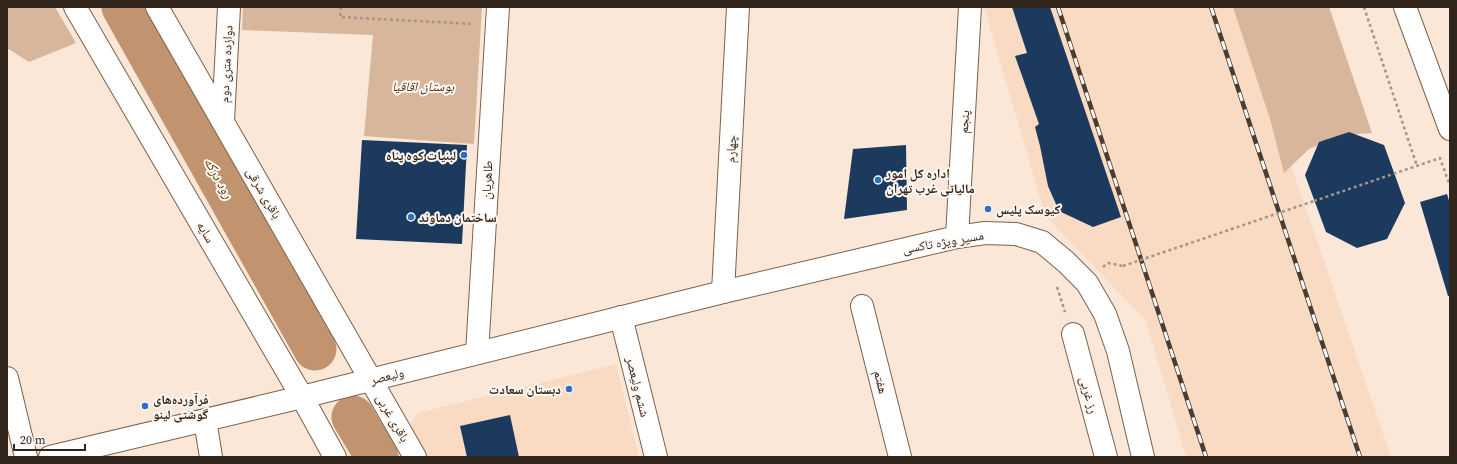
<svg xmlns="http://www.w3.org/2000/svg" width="1457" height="464" font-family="'Source Serif 4','Noto Naskh Arabic',serif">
	<rect width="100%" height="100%" fill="#fbe7d8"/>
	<path fill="#f9dac2" d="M984,7H1237L1391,457H1186L1146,321L1045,215Z
		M616,364L639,457H424L408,428L418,413Z"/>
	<path fill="#d7b69b" d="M7,7H55L76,43L29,62L7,48Z
		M243,7H482L474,144L364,136L373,35L242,30Z
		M1233,7H1329L1372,133L1342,135L1309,149L1284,173L1270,119Z"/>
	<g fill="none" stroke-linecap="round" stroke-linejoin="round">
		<path stroke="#c1946f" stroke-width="43" d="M123,7L315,349
			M353,417L377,457"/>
	</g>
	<path fill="#1b3a5e" d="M1012,7H1050L1121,217L1093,227L1059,211L1048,186L1040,146L1035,127L1039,124L1015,56L1027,53Z
		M1349,132L1384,145L1405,203L1387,239L1357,248L1326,232L1305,175L1319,142Z
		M362,140L467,145L462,244L356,239Z
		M906,145L907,210L844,219L853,149Z
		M1447,194L1450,204V296H1448L1420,202Z
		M510,415L519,457H467L460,426Z"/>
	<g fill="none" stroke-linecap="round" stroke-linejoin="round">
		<g stroke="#7c614a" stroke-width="24">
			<path id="minor" d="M75,7L302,397L335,457
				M157,7L415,457
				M738,7L723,292L957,237L985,233L1016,234L1042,242L1066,262L1087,283L1105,314L1118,351L1143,457
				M1405,7L1450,129
				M223,121L229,7
				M957,237L970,7
				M862,306L900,457
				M621,317L656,457
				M1073,334L1106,457
				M477,353L498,7
				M7,378L26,457
				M205,420L211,457"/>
		</g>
		<g stroke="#7c614a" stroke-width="24">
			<path id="major" d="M50,457L302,397L723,292"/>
		</g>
		<path stroke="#a59588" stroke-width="2.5" stroke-dasharray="3 3" stroke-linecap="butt" d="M341,7L340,17L474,24
			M1364,7L1417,166
			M1314,201L1440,158L1450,186
			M1103,267L1108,263L1123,266
			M1057,287L1065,312"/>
		<use href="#minor" stroke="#fff" stroke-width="22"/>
		<use href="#major" stroke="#fff" stroke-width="22"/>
		<g stroke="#493c32" stroke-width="4.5">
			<path id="rail" d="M1058,7L1206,457
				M1211,7L1360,457"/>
		</g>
		<use href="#rail" stroke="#fef7f2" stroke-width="3" stroke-dasharray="9" stroke-linecap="butt"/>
		<path stroke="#a59588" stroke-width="2.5" stroke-dasharray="3 3" stroke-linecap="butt" d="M1123,266L1314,201"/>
	</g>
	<g fill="#2871c1" stroke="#fef7f2" stroke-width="1.5">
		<circle cx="464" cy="155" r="4"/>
		<circle cx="878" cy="180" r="4"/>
		<circle cx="988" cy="209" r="4"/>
		<circle cx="411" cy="217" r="4"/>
		<circle cx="569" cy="389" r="4"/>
		<circle cx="145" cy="406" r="4"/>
	</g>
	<g text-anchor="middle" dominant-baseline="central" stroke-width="4" stroke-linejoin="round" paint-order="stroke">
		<g font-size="13" fill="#31251c" stroke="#fef7f2">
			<text transform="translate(226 64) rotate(-87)">دوازده متری دوم</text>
			<text transform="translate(964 122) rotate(-87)">پنجم</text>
			<text transform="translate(731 149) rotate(-87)">چهارم</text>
			<text transform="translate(487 180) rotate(-87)">طاهریان</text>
			<text transform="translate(264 193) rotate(60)">باقری شرقی</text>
			<text transform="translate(206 232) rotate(60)">سایه</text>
			<text transform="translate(943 242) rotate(-10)">مسیر ویژه تاکسی</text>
			<text transform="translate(387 376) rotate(-14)">ولیعصر</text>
			<text transform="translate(881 382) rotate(76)">هفتم</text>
			<text transform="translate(638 387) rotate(76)">ششم ولیعصر</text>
			<text transform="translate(1089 395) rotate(75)">رز غربی</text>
			<text transform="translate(393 418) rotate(60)">باقری غربی</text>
		</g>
		<g font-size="13" font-style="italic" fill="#47280a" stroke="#fef7f2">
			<text x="423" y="86">بوستان اقاقیا</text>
		</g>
		<g font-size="13" font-weight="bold" fill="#31251c" stroke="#fef7f2" text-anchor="start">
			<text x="456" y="155" text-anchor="end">لبنیات کوه پناه</text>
			<text x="886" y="173">اداره کل امور<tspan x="886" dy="15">مالیاتی غرب تهران</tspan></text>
			<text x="996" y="209">کیوسک پلیس</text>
			<text x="419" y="217">ساختمان دماوند</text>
			<text x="561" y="389" text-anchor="end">دبستان سعادت</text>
			<text x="153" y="399">فرآورده‌های<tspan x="153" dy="15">گوشتی لینو</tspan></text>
		</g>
		<g font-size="14" font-style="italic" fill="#64380b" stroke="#fef7f2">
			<text transform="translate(219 178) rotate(61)">رود درکه</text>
		</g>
	</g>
	<rect width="1457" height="464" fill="none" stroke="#31251c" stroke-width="16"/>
	<path d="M14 444v6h71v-6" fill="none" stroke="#31251c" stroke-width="2"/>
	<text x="20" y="444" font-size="12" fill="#31251c" stroke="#fef7f2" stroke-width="3" paint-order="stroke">20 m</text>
</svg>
